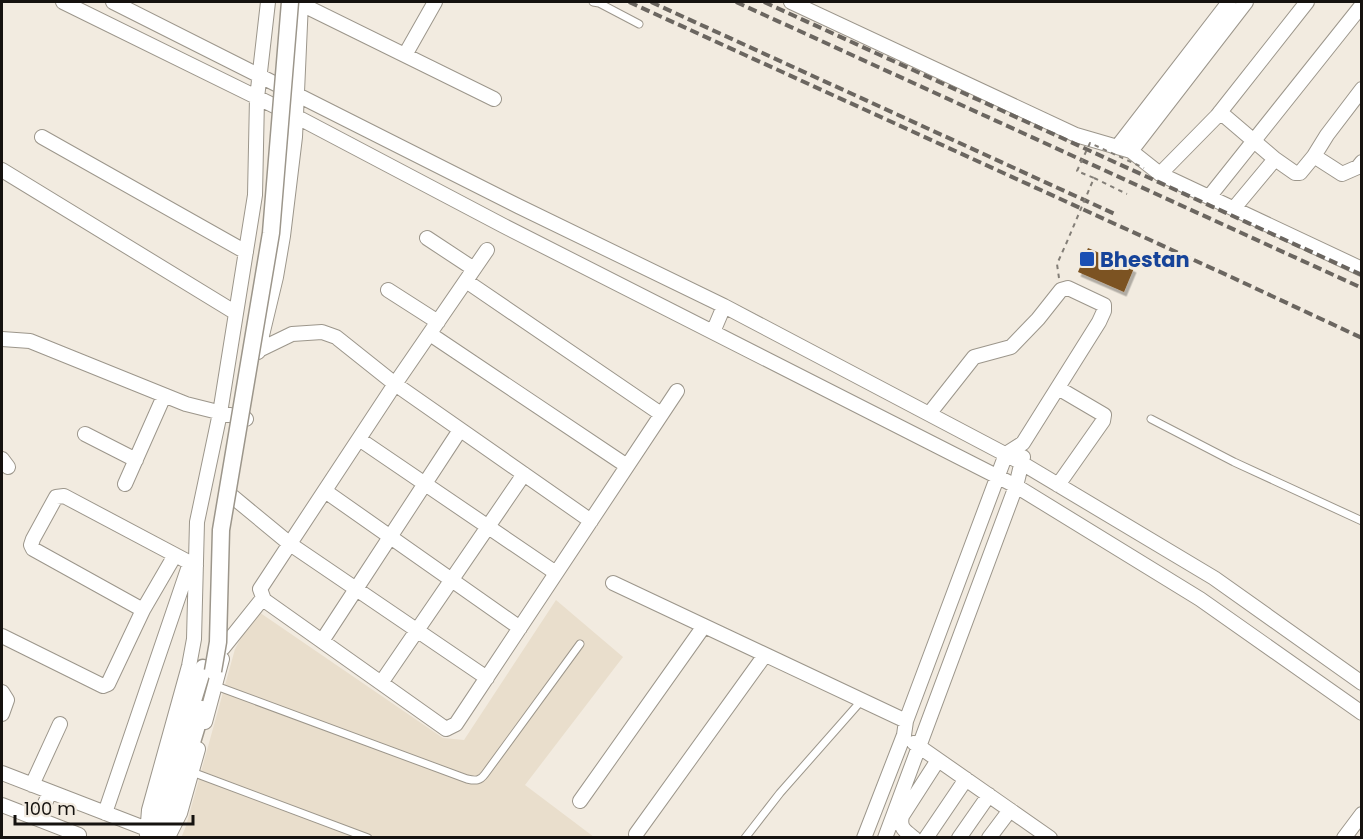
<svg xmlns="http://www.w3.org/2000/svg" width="1363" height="839" font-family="Poppins,sans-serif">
	<defs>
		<filter id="shadow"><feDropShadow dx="2.5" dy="4.5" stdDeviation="0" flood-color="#0004"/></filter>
	</defs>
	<rect width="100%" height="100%" fill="#f2ebe0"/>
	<path fill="#e9decc" d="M556,600L623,657L525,785L594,837L181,838L186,826L235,649L256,610L443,738L464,740Z"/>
	<path fill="#7c5220" filter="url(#shadow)" d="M1088,248L1134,268L1124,292L1078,272Z"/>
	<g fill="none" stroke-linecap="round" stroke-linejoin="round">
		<g stroke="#9c968b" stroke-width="9">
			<path id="service" d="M593,2L599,3L639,24
				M1151,419L1234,462L1362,521
				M216,686L467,779C476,781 480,781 485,774L580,644
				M192,772L368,838
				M745,838L780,793L862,700"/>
		</g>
		<g stroke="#9c968b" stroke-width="16">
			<path id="minor" d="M63,2L301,119L504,226L1016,486L1200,599L1362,713
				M113,2L518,206L724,306L1020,462L1214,578L1362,683
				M791,2L1076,135L1131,151L1160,174L1362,269
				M301,4L494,99
				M405,55L435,2
				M1220,112L1275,159
				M42,137L246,252
				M1118,146L1229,2
				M1131,151L1246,2
				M1314,156L1327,135L1362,89
				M2,170L236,313
				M1160,174L1217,116L1307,2
				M1209,197L1362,5
				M1235,207L1275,159L1295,173H1300L1314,156L1342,174L1358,167L1362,162
				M427,238L474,269
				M487,250L395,384L260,589L264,600L446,729L456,724L677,391
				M466,281L661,414
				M388,290L438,322
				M713,332L724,306
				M430,334L627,466
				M2,339L30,341L186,404L246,419
				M259,350L292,334L322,332L336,337L395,384L591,521
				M258,352L276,277L283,236L295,137L301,2
				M85,434L136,460
				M359,439L556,573
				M2,459L8,467
				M125,484L164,396
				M1058,485L1103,421L1104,415L1058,388
				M325,491L520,628
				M233,497L290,544L487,678
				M613,583L906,721
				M143,610L33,549L31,545L33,539L56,497L64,496L196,566
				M2,636L103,686L108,684L143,610L175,555
				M322,641L460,430
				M223,648L263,598
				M381,683L524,474
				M2,692L7,700L2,714
				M205,722L222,659
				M914,743L1050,838
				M2,773L152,831
				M32,785L60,724
				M580,801L704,626
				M2,805L79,835
				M105,813L190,563
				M38,819L50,792
				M170,833L180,813L198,749
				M636,834L765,655
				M147,835L149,810L189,666L194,639L197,522L220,413L255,195L257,98L268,2
				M864,838L904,735L906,721L1006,454L1023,443L1099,322L1104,311V305L1068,288L1061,290L1038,319L1011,347L974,357L929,414
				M885,838L1016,486L1023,457
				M914,838C905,831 899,828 902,816L938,760
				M926,838L966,779
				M959,838L989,795
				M989,838L1010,810
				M1344,838L1362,814"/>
		</g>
		<g stroke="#9c968b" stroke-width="19">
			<path id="tertiary" d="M151,838L203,668
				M163,838L202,709"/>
		</g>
		<path stroke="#837e77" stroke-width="2" stroke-dasharray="4.5 4.5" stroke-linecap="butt" d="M1094,178L1127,194
			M1059,278L1057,264L1066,244"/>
		<use href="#service" stroke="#fff" stroke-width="7"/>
		<use href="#minor" stroke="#fff" stroke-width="14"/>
		<use href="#tertiary" stroke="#fff" stroke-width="16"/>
		<path stroke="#6b6660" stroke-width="4" stroke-dasharray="9 4.5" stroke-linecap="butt" d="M629,2L1229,276L1362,338
			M651,2L1117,215
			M736,2L1362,288
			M764,2L1362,275"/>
		<g stroke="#9c968b" stroke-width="19" stroke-linecap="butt">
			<path id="tertiary-bridge" d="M213,671L218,642L221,530L271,233L290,2"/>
		</g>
		<path stroke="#837e77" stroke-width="2" stroke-dasharray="4.5 4.5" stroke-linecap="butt" d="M1066,244L1094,178L1077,171L1090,143L1144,168"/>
		<use href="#tertiary-bridge" stroke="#fff" stroke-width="16"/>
	</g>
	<rect fill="#1a4fb4" stroke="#f2ebe0" stroke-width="2" x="1079" y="251" width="16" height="16" rx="3"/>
	<g text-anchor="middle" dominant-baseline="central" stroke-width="6" stroke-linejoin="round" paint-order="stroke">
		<g font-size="21" font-weight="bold" fill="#164399" stroke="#f2ebe0" text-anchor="start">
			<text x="1100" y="259">Bhestan</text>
		</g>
	</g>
	<rect width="1363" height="839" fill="none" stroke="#15120f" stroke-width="6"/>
	<path d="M15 815v9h178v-9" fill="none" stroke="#15120f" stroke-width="3"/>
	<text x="24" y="815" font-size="18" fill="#15120f" stroke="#f2ebe0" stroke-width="4.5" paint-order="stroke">100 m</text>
</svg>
